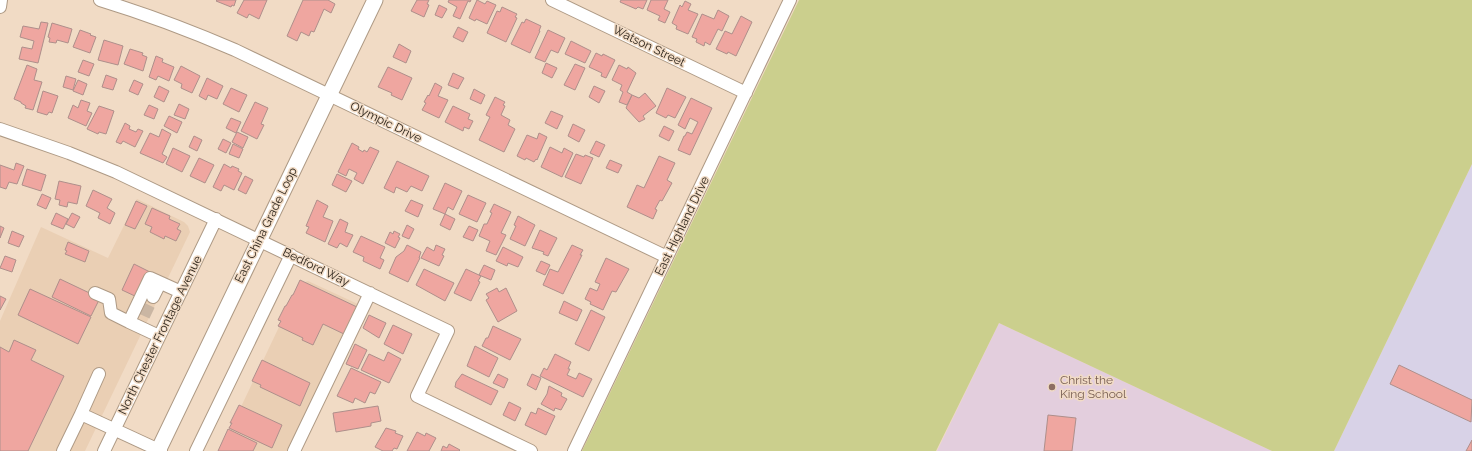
<svg xmlns="http://www.w3.org/2000/svg" width="1472" height="451" font-family="Raleway,sans-serif">
	<rect width="100%" height="100%" fill="#f1dbc5"/>
	<path fill="#eacfb4" d="M137,199L184,222L188,226L190,232L85,451H0V321L41,227L108,258Z
		M308,281L360,305L289,451H220L298,287L302,283Z"/>
	<path fill="#d8d2e7" d="M1472,164V451H1334Z"/>
	<path fill="#e3cedd" d="M999,323L1272,451H937Z"/>
	<path fill="#cbcf8d" d="M799,0H1472V164L1334,451H1272L999,323L936,451H582Z"/>
	<path fill="#efa6a0" stroke="#ae8f8b" d="M217,0H236L234,6L232,5L231,7L216,1Z
		M244,0H267L259,19L249,14L247,18L237,13Z
		M303,0H328L335,4L331,13L324,9L314,32L311,31L309,36L301,32L297,41L287,36Z
		M417,0H429L427,4L429,5L424,17L411,11Z
		M449,0H471L470,2L468,1L460,19L453,16L457,7L448,2Z
		M477,0L485,4L487,1L496,5L487,24L476,19L475,21L469,18Z
		M621,0H647L643,9L638,7L636,9L620,2Z
		M651,0H668L664,9L670,12L665,23L658,20L660,16L647,10Z
		M685,1L691,4L688,10L698,14L688,34L676,29L677,26L672,23L680,5L682,7Z
		M439,5L447,9L442,18L435,15Z
		M502,7L517,14L515,17L517,18L506,42L487,33L497,11L500,12Z
		M718,10L729,16L722,31L718,29L710,45L705,42L704,46L696,42L697,39L692,37L702,14L714,19Z
		M741,16L752,22L736,56L728,52L727,54L716,49L725,31L732,34Z
		M526,19L541,26L539,31H540L530,53L511,44L522,22L524,23Z
		M41,22L48,23L38,63L19,59L22,47L32,49L34,41L20,37L23,26L39,29Z
		M52,23L72,29L68,43L57,40L56,43L49,42L50,38L48,37Z
		M458,27L468,32L463,42L453,37Z
		M80,30L91,34L90,35L96,37L90,53L73,47Z
		M548,30L565,38L558,53L551,50L545,62L535,58Z
		M104,40L123,46L118,65L98,60Z
		M571,41L591,51L585,63L565,54Z
		M399,44L411,51L406,63L393,57Z
		M130,49L143,53L142,55L147,57L143,71L124,64Z
		M596,53L602,56L603,54L615,60L606,78L601,76L602,73L589,67Z
		M156,56L163,59L162,62L174,67L169,81L158,76L156,80L149,77Z
		M83,60L94,64L89,76L78,72Z
		M546,63L557,68L552,78L542,73Z
		M575,64L585,68L575,90L564,85Z
		M27,65L37,69L34,80L42,82L33,110L25,108L26,106L21,103V102L14,99Z
		M619,65L627,69L628,67L636,73L627,92L632,95L627,105L619,102L623,92L620,90L622,85L612,80Z
		M181,66L200,76L192,93L181,88L182,84L174,80Z
		M388,67L412,78L402,100L391,95L392,93L378,87Z
		M453,73L464,78L458,89L448,85Z
		M106,75L117,79L113,90L102,87Z
		M66,76L76,79L73,90L63,87Z
		M207,78L223,86L217,99L208,95L206,100L199,96Z
		M78,80L87,84L83,95L73,91Z
		M134,80L143,84L138,95L129,91Z
		M435,83L442,87L438,96L448,100L439,118L422,110L426,103L424,102L428,95L429,96Z
		M159,86L169,91L164,102L154,97Z
		M594,86L605,91L599,103L589,97Z
		M231,88L247,95L239,112L223,104Z
		M667,88L686,97L675,118L668,115L666,118L656,113Z
		M474,89L485,95L481,104L470,99Z
		M43,91L58,96L52,113L49,112L47,115L37,112Z
		M645,93L656,106L643,116L645,119L639,122L626,108L632,95L639,98Z
		M495,97L505,102L503,105L505,106L501,115L510,120L508,125L515,129L504,152L479,140L490,117L486,115Z
		M691,98L712,108L690,155L678,150L684,136H685L687,132L692,134L698,122L690,118L685,129L678,125Z
		M81,100L90,103L87,111L92,113L86,126L68,118L73,105L78,108Z
		M255,102L268,108L261,124L264,125L257,139L241,131Z
		M179,104L189,109L185,119L174,115Z
		M149,105L158,109L154,119L144,115Z
		M99,106L114,111L106,134L99,132L98,134L87,129Z
		M453,106L470,114L468,119L473,121L469,129L464,127L463,131L445,122Z
		M551,111L563,116L557,129L545,123Z
		M169,116L182,122L177,133L164,126Z
		M231,118L241,122L236,133L226,128Z
		M125,123L130,126L129,129L136,132L138,129L143,131L135,147L123,141L121,144L116,142Z
		M573,124L585,130L579,142L568,136Z
		M664,126L674,131L669,141L659,136Z
		M162,129L171,134L162,154L167,157L163,163L140,153L150,133L159,137Z
		M237,132L248,137L243,148L232,142Z
		M539,133L547,137L537,160L536,159L534,162L526,158L525,160L517,156L527,135L537,139Z
		M194,136L202,140L197,151L189,147Z
		M223,139L231,143L226,153L218,149Z
		M596,141L605,145L599,157L590,153Z
		M352,143L359,147L358,149L363,152L364,150L367,152L370,147L379,151L363,184L354,179L357,173L349,169L346,176L338,172Z
		M233,144L243,149L239,158L229,154Z
		M550,147L562,153L564,148L573,153L562,177L541,167Z
		M173,148L190,156L182,172L166,164Z
		M576,154L584,157L585,155L593,158L581,184L565,177Z
		M659,156L675,163L667,180L672,183L662,201L660,200L655,209L657,210L653,219L627,207L637,185L644,188Z
		M199,158L214,165L205,183L190,176Z
		M610,160L622,165L618,173L606,168Z
		M397,161L429,176L422,191L411,186L407,192L396,187L394,193L384,188Z
		M16,163L24,166L17,184L9,182L6,189L0,187V165L14,170Z
		M224,164L231,168L232,166L239,169L238,171L242,173L234,190L224,185L221,191L213,187Z
		M27,169L46,175L41,191L22,185Z
		M337,174L352,181L346,192L332,185Z
		M245,176L253,180L246,194L238,190Z
		M59,181L81,186L77,204L68,202L67,207L59,205L60,200L55,199Z
		M445,183L462,191L453,210L448,207L445,214L433,209Z
		M93,190L112,199L107,208L115,213L110,224L98,218L100,213L86,206Z
		M42,194L51,198L46,209L37,205Z
		M468,195L486,203L477,222L459,214Z
		M317,200L328,206L323,217L333,221L325,242L306,233L309,227L306,226Z
		M411,200L423,205L418,217L405,211Z
		M136,201L147,206L135,229L125,225Z
		M494,204L511,212L501,233L506,235L496,255L486,251L490,241L479,236L484,224H487L492,213L490,212Z
		M152,208L170,216L169,219L180,224L177,229L181,231L176,241L165,236L164,239L150,232L152,227L145,224Z
		M56,213L68,219L63,229L51,224Z
		M72,213L80,217L74,228L66,224Z
		M445,214L455,219L450,230L440,225Z
		M518,216L535,225L525,246L510,239L516,226L514,225Z
		M340,219L348,223L345,232L353,235L347,247L340,243L337,248L328,244Z
		M407,225L414,229L409,239L402,236Z
		M0,226L4,228L0,238Z
		M469,226L478,230L473,241L463,237Z
		M540,230L557,238L548,256L543,254L544,252L532,248Z
		M12,231L24,236L19,247L8,243Z
		M394,231L400,234L398,237L400,238L395,248L385,243L390,232L393,234Z
		M361,236L385,247L380,258L384,260L380,269L363,261L364,257L353,252Z
		M68,242L89,251L85,262L65,254L67,251L65,250Z
		M407,245L421,252L419,258H420L408,282L389,273L396,257L404,251Z
		M436,245L445,249L442,255L444,256L439,266L421,258L427,247L434,251Z
		M572,245L583,250L580,255H582L563,294L543,285L550,269L558,272Z
		M503,247L523,257L518,267L508,263L507,266L496,261Z
		M5,256L16,260L12,272L0,268Z
		M606,258L629,269L616,292L612,291L603,310L590,304L591,302L585,299L590,288L597,291L600,284L595,282Z
		M541,261L550,265L545,275L536,271Z
		M134,264L150,272L137,297L122,290Z
		M484,265L495,270L491,280L479,275Z
		M424,269L454,283L445,301L416,285Z
		M466,269L481,276L478,281L480,282L471,301L454,293Z
		M60,279L100,298L91,316L52,297Z
		M300,280L357,307L344,334L323,324L313,345L302,340L303,338L278,326L281,321L278,320L285,306H286L292,295H293Z
		M497,288L499,292L506,288L517,311L498,322L486,300L489,298L486,294Z
		M30,289L91,317L78,344L18,315Z
		M0,296L6,299L0,310Z
		M564,301L582,310L577,321L559,313Z
		M591,310L605,317L589,351L575,344Z
		M369,315L386,323L379,338L363,328Z
		M393,325L412,334L403,354L384,344Z
		M493,326L521,339L510,360L482,346L486,338H488Z
		M14,340L36,350L31,360L64,376L28,451H0V347L9,352Z
		M355,344L367,350L358,369L346,364Z
		M475,346L498,358L489,377L467,366Z
		M388,352L401,359L389,383L361,370L369,354L384,361Z
		M555,354L571,362L568,369H570L567,375L576,379L579,373L592,379L583,397L540,376L544,368L547,370Z
		M262,360L310,383L300,406L260,387L261,385L252,381Z
		M1399,365L1472,400L1471,422L1390,384Z
		M351,368L381,382L375,394L370,392L365,403L355,398L353,403L337,396Z
		M462,374L498,391L491,405L455,387L456,382Z
		M498,374L508,379L504,388L493,383Z
		M532,374L541,378L536,390L527,385Z
		M549,386L562,393L561,396L567,399L561,410L555,408L554,411L541,404L547,394Z
		M509,402L521,408L515,421L503,415Z
		M239,405L282,425L272,448L229,428L232,423H230Z
		M378,406L381,421L371,423V426L336,432L333,413Z
		M538,408L555,416L546,435L525,425L531,412L536,414Z
		M1048,415L1076,418L1072,451H1044Z
		M386,428L396,431L395,433L403,436L397,449L394,448L392,451H383L375,447Z
		M228,429L257,443L253,451H218Z
		M417,432L425,436L426,433L436,438L429,451H407Z
		M1472,440V451H1466Z
		M449,444L460,450L459,451H441L443,446L447,448Z"/>
	<g fill="none" stroke-linecap="round" stroke-linejoin="round">
		<path stroke="#cab6a3" stroke-width="12" stroke-dasharray="12 6" stroke-linecap="butt" d="M144,316L153,297"/>
		<g stroke="#ae9a85" stroke-width="14">
			<path id="minor" d="M100,0C146,14 191,31 235,50L667,257
				M552,0L746,93
				M0,7L1,0
				M0,129L69,153L116,172L448,331L417,396L531,451
				M95,293L109,299L111,313L129,322
				M153,297L160,283
				M159,336L129,322L150,278L181,292
				M99,374L81,414L161,451
				M63,451L81,414
				M104,451L216,219
				M196,451L291,255
				M294,451L370,293
				M574,451L790,0"/>
		</g>
		<g stroke="#ae9a85" stroke-width="17">
			<path id="major" d="M158,451L375,0"/>
		</g>
		<use href="#minor" stroke="#fff" stroke-width="12"/>
		<use href="#major" stroke="#fff" stroke-width="15"/>
	</g>
	<circle fill="#8d6e63" stroke="#f1dbc5" stroke-width="1.5" cx="1052" cy="387" r="4"/>
	<g text-anchor="middle" dominant-baseline="central" stroke-width="3" stroke-linejoin="round" paint-order="stroke">
		<g font-size="12" fill="#2c241b" stroke="#f1dbc5">
			<text transform="translate(649 46) rotate(26)">Watson Street</text>
			<text transform="translate(386 122) rotate(26)">Olympic Drive</text>
			<text transform="translate(266 225) rotate(-64)">East China Grade Loop</text>
			<text transform="translate(682 226) rotate(-64)">East Highland Drive</text>
			<text transform="translate(316 267) rotate(26)">Bedford Way</text>
			<text transform="translate(160 335) rotate(-64)">North Chester Frontage Avenue</text>
		</g>
		<g font-size="12" fill="#785e54" stroke="#f1dbc5" text-anchor="start">
			<text x="1060" y="380">Christ the<tspan x="1060" dy="14">King School</tspan></text>
		</g>
	</g>
</svg>
